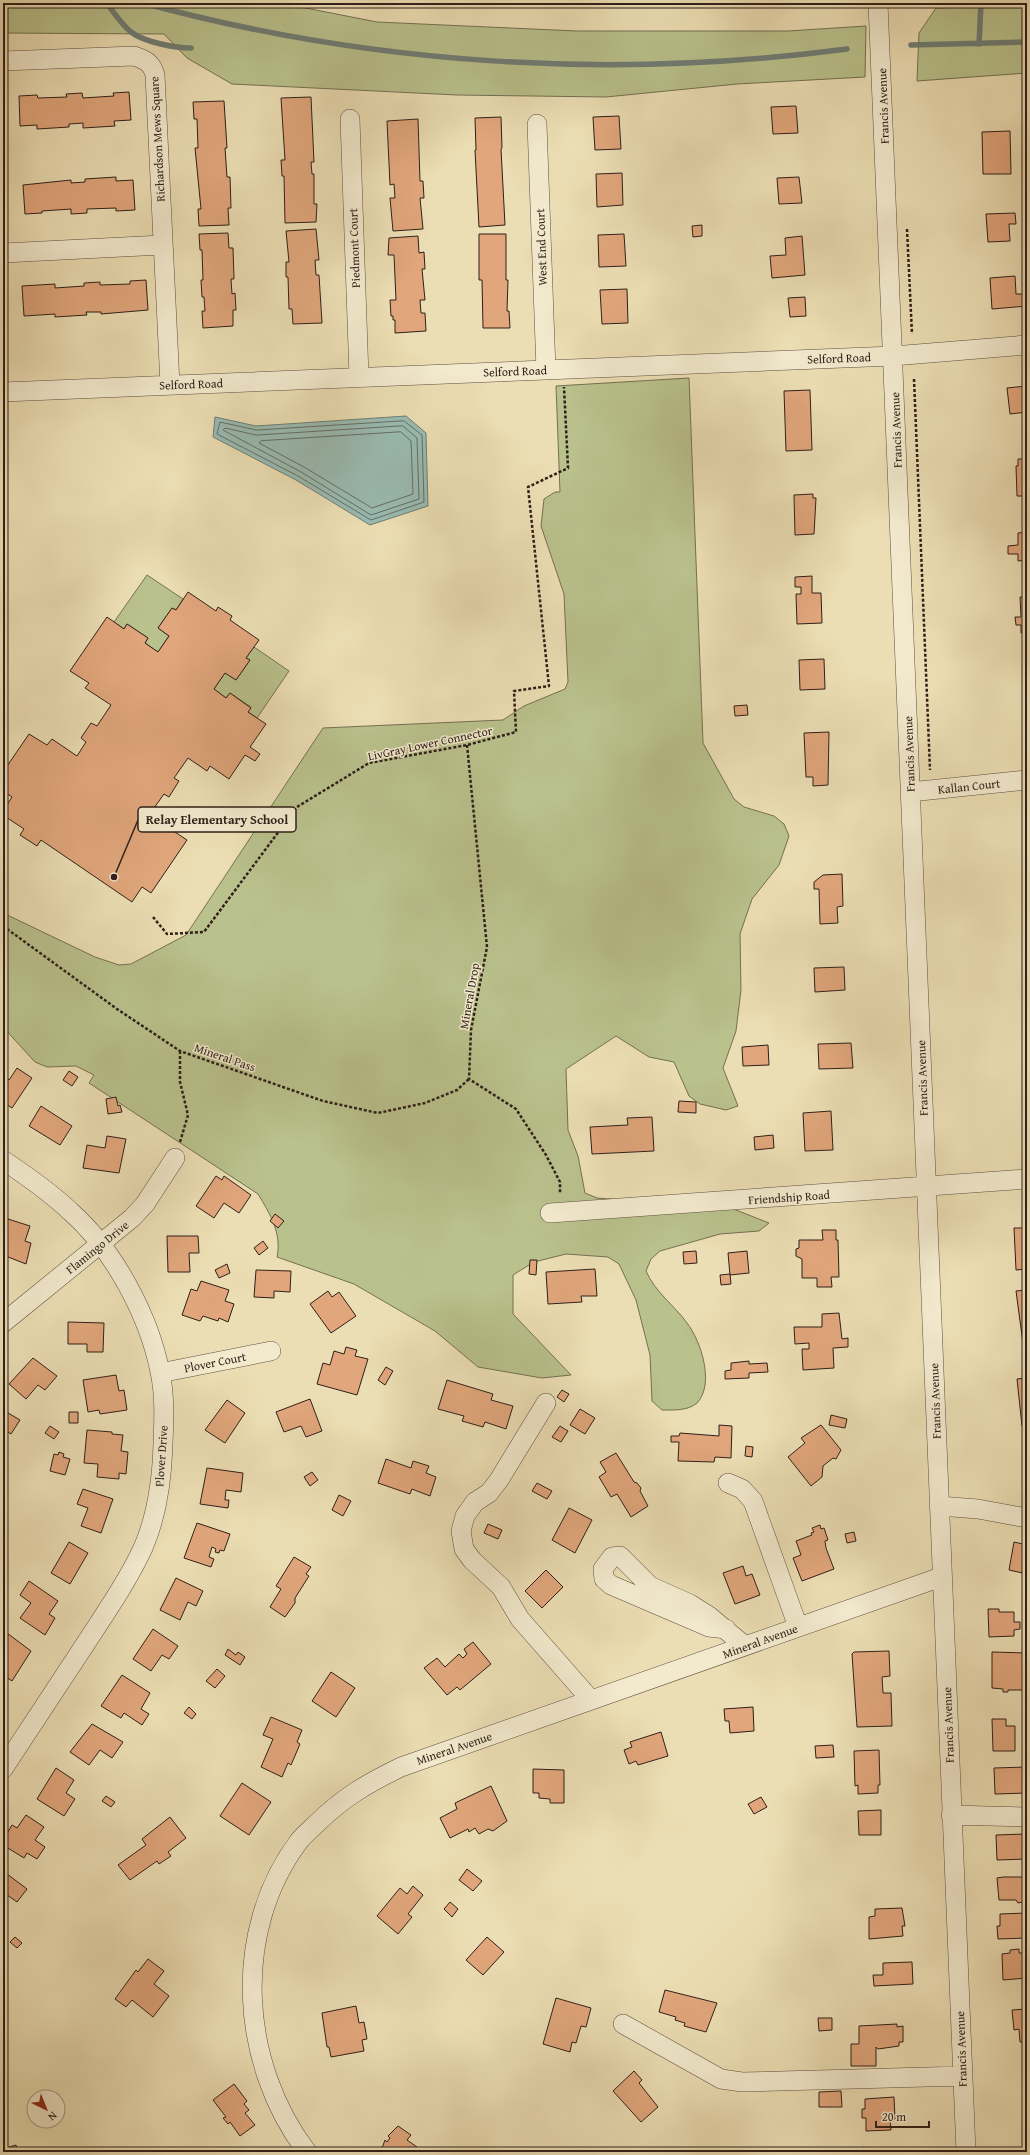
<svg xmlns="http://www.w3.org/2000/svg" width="1030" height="2155" font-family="'Gentium Book Plus',serif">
	<rect width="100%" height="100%" fill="#ecdeb4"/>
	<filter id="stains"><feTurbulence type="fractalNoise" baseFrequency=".005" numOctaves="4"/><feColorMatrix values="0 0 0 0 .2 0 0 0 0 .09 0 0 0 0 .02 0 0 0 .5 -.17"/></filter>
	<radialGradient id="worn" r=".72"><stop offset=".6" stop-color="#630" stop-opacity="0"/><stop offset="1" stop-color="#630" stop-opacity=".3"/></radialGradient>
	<path fill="#b9c18c" stroke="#747052" d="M3,3H280L377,22L577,31H788L866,26L865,77L737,84L606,97L457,95L232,84L187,58L164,34L3,33Z
		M1027,5V73L917,81L919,33L936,8Z
		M689,378L703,743L734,799L744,807L774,816L784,824L789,836L779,865L752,899L740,934L741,990L736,1031L723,1068L738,1106L726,1110L700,1104L689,1096L674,1062L649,1057L616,1036L566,1069L568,1130L578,1156L585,1193L597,1198L731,1208L769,1223L759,1231L720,1234L660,1251L651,1259L646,1271C655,1292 674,1305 687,1323C701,1341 715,1384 697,1403C688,1411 673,1410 662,1410L652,1401L650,1355L636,1300L619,1264L608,1257L566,1254L534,1262L513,1275V1314L571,1375L542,1378L478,1367L435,1331L354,1284L277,1257C282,1233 270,1214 258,1194L89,1083L94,1075L76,1066L47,1067L35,1062L3,1027V913L95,957L119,965L131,964L186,935L323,728L503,720L524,706L565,689L568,682L564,594L541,526L544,499L555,492H560L556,386Z
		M147,575L183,599L176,610L172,608L158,628L169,636L158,652L145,643L148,638L127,624L124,629L114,622Z
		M254,647L289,671L257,718L248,712L251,707L230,693L226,698L214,689L225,673L236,680L250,660L246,658Z"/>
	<path fill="#99bbb2" stroke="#6f7d75" d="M406,416L426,433L428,506L370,525L296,480L213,437L215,417L256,426Z"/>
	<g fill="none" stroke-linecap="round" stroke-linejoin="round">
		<path stroke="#646d66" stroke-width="1" d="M404,421L422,435L424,502L371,520L298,476L217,434L220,422L256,430Z
			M403,426L417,438L419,499L371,515L301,472L223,430L225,428L256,435Z
			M401,432L411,441L413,494L372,508L304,467L259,443L261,441Z"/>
		<path stroke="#6f7d75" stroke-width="5.5" d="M107,3C114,13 121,24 131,32C144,42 175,48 191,48
			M143,3C372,65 612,80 847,49
			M979,44L981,3
			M911,45L1027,42"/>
	</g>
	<path fill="#e1a67c" stroke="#2f1f19" d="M129,92L131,120L114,121L115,126L83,128V123L69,124V127L37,129V125L20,126L19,96L37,95L38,98L67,97L66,94L82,93L83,98L114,96L113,93Z
		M311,97L314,162H311L312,174H314V204H317L316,222L285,223L284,176H282L281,160H285L281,98Z
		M224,101L227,148H225L227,177H230L231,208H228L229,225L199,226L198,209H201L195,148H198L197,119H194L193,102Z
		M796,106L798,133L773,134L771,107Z
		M619,116L621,149L595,150L593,117Z
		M501,117L502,148L501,149L505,225L479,227L475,150H476L475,118Z
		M418,119L420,181H423L424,198H420L423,229L393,231L390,198H395L394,184L390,185L387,121Z
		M1010,131L1011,174H983L982,132Z
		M622,173L623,205L597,207L596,174Z
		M116,177V181L133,180L135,210L116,211V208L87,209V213L71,214V209L42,211V213L25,214L23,185L71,180V183L85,182V179Z
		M799,177L802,203L779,204L777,178Z
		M3,185H5L6,216H3Z
		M1015,213L1016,224H1009L1010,241L988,242L986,214Z
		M702,225V236L693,237L692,226Z
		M316,229L319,260H315L316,275H319L322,323L293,324L292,309H289L288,277H286V262H289L286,231Z
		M228,233L229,248H233L234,279H231L232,294L235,293L236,310H233V326L203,328L202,311H205L204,297H202L201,280H203L202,250H200L199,234Z
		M479,234H506V280H508L507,311H509L510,328H483L482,280H479Z
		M624,234L626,266L599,267L598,235Z
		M418,236L419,253L424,252L425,269H422L425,300H420L421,313H425L426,331L395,333V320H393V316H391L390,300H396L394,255H388L389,238Z
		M802,236L805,275L772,278L770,256L786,255L785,238Z
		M1015,276L1016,294H1027V306L992,309L990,278Z
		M146,280L148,310L101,314V312H86L87,315L55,317V314L24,316L22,286L55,284V288L84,286V283L100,282V285L130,284V281Z
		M627,289L628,323L602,324L600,290Z
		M805,297L806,316L790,317L788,298Z
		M1027,386V412L1010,414L1007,388Z
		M810,390L812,450L786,451L784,391Z
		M1018,459H1027V496H1017L1016,466H1018Z
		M813,494V498H816L814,534L795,535L794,495Z
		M1027,532V560L1018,561V554H1008V546L1018,545V533Z
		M812,576V593H821L822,623L797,624L796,594H801V587H795V577Z
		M188,592L216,611L218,607L232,616L230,620L259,640L246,658L250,660L236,680L225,673L214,689L226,698L230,693L251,708L248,712L266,724L250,747L260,754L255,761L245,755L229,779L210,766L207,771L188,758L174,778L179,781L169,797L164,794L154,808L174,822L169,828L187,840L151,893L142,887L132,902L41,840L37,846L20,835L24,829L3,815V811L12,797L3,791V772L29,734L47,745L52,739L77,756L86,742L81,738L91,723L97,726L111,705L85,688L89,683L70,671L107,617L124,629L127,624L148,638L145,643L158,652L169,636L158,628L172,608L176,610Z
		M1020,597H1027V633H1021V625H1016L1015,617H1021Z
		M824,659L825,689L800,690L799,660Z
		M1024,687H1027V723H1024Z
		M747,705L748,715L735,716L734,706Z
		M829,732L828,785L813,786V777H806L804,733Z
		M842,874L843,906L837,907L838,923L820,924L819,889H814V882L823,875Z
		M844,967L845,990L815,992L814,968Z
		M851,1043L853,1068L819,1069L818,1044Z
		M768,1045L769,1065L743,1066L742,1047Z
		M17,1068L32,1078L12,1108L3,1102V1076L9,1080Z
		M69,1071L78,1077L72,1086L63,1080Z
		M116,1097L118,1106L120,1105L122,1112L108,1114L106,1099Z
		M679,1101L696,1102V1113L678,1112Z
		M41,1106L72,1126L60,1145L29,1126Z
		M831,1111L833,1150L805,1151L803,1113Z
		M652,1117L654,1151L592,1154L590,1127L628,1125L627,1118Z
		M773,1135L774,1148L755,1150L754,1137Z
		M107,1136L126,1139L119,1173L83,1168L87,1145L105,1148Z
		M216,1176L222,1180L224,1176L251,1195L239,1213L224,1203L214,1218L196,1206Z
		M275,1214L284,1221L278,1228L270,1221Z
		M8,1219L30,1226L25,1241L31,1243L26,1264L3,1255V1236Z
		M1014,1228H1027V1269L1016,1270Z
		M822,1230H836V1240H838L839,1277H831L832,1287H817V1278H802V1259L796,1256V1249L799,1248V1240H823Z
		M167,1236H198L199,1253H189L190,1272H168Z
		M263,1241L268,1248L259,1255L254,1248Z
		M696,1251L697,1263L684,1264L683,1252Z
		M747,1251L749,1273L730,1275L728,1253Z
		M530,1260H537L536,1275L529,1274Z
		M227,1264L230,1273L219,1278L215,1270Z
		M595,1269L597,1296H581L582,1302L548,1304L546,1272Z
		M256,1270L291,1271L290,1292L274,1291V1298L254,1297Z
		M730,1274L731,1284L721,1285L720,1275Z
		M201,1281L229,1290L225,1301L234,1304L228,1322L219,1318L218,1321L203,1316L200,1321L182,1315L191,1289L197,1291Z
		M1027,1290V1351H1024L1016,1291Z
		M328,1291L332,1297L339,1292L356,1316L331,1333L310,1304Z
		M839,1313L842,1339L848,1338V1347L833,1348L834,1368L803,1370L802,1349H809V1343L795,1344L794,1327H822V1314Z
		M68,1322L104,1323L103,1352H87V1344H68Z
		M346,1347L357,1350L355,1356L368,1359L357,1395L317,1384L323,1363L330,1365L334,1351L344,1354Z
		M33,1358L57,1376L45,1390L38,1385L26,1399L9,1384Z
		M749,1361V1364L767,1363L768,1372L749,1373V1378L725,1379V1371L731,1370V1363Z
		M386,1367L393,1371L385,1385L378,1380Z
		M116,1375L119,1391L124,1390L127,1410L100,1414L99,1410L88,1412L83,1380Z
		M1027,1378V1426H1022L1017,1379Z
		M447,1380L493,1394L491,1400L513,1406L506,1429L485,1422L483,1427L462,1421L464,1416L438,1409Z
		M562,1390L569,1394L564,1402L557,1397Z
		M310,1399L322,1431L306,1437L301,1426L284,1432L276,1412Z
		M227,1400L245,1413L225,1443L205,1430Z
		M580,1409L595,1418L585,1434L570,1425Z
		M3,1410L20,1420L11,1434L5,1430L3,1433Z
		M69,1412H78V1423H69Z
		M831,1415L847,1419L845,1428L829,1425Z
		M719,1425L732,1426L731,1458L715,1457L714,1462L678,1461L679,1442H671V1436H679L680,1433L719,1436Z
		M821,1425L841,1450L836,1459L833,1458L823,1466L822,1477L811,1486L788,1457L805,1443L801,1438Z
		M50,1426L59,1432L54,1439L45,1433Z
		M560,1426L568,1431L561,1442L552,1437Z
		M87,1430L112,1432V1434L123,1435L121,1451L128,1452L126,1474L119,1473V1479L97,1477L98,1464L84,1463Z
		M746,1446L753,1447L752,1457L745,1456Z
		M59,1452L64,1454L63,1457L70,1459L65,1475L50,1471L54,1454L58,1455Z
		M616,1453L634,1482L637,1483L641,1488L640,1491L648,1506L631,1517L617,1494L611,1497L599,1477L606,1472L600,1462Z
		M386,1459L411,1468L413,1461L429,1466L426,1473L436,1477L430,1496L412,1489L410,1494L378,1483Z
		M207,1468L243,1473L241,1492L226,1490L225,1500H229L228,1508L200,1504Z
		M312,1472L318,1480L310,1486L304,1477Z
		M537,1483L552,1491L547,1499L532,1491Z
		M83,1489L113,1499L101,1533L81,1526L88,1508L77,1504Z
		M339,1495L351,1501L343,1516L332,1510Z
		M569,1508L592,1520L575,1553L552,1540Z
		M197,1523L230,1534L224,1551L220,1550L219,1553L215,1552L216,1549L212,1547L209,1557L214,1559L211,1567L184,1558Z
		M488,1524L502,1530L498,1539L484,1533Z
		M820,1525L821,1529L824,1528L828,1540L825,1541L826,1548L834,1569L802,1581L793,1558L801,1555L796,1541L812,1535L811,1533L814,1532L812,1528Z
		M854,1532L856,1541L847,1543L845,1534Z
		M69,1542L88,1553L70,1584L51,1573Z
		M1014,1542L1027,1545V1574L1009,1570Z
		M294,1557L311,1567L306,1574L309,1576L295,1598V1603L285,1617L270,1607L281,1589L276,1586Z
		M743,1566L746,1576L752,1574L760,1595L735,1604L723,1573Z
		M546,1570L563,1587L542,1608L525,1591Z
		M176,1578L203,1591L196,1606L188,1602L180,1620L160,1610Z
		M29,1581L58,1601L49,1614L55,1618L45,1635L20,1618L31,1603L20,1595Z
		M988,1609H999V1612H1014V1622H1020V1629L1014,1630V1636L989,1637Z
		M153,1629L178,1646L169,1659L162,1655L151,1671L133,1659Z
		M3,1630L31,1651L12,1681L3,1675Z
		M473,1642L491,1664L460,1690L457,1687L447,1695L424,1668L437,1658L445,1667L459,1654L463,1658L467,1654L464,1649Z
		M228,1649L236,1655L238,1652L245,1657L240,1665L225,1655Z
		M889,1651L890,1676L882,1677L883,1693H891L892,1726L857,1727L852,1654L854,1652Z
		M992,1652L1027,1653V1690H1008V1692H1003V1689L992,1688Z
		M217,1669L225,1676L215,1688L206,1681Z
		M331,1672L355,1688L336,1717L312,1701Z
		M122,1675L150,1693L141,1709L149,1714L142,1725L124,1713L121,1718L101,1706Z
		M189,1707L196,1714L192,1719L184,1713Z
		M753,1707L754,1731L730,1733L729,1721H725L724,1709Z
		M271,1717L302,1730L297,1742L300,1744L291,1765L288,1763L282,1777L261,1767L273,1739L263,1735Z
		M992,1719H1006V1726H1015V1751H993Z
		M92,1724L123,1742L112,1758L100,1750L89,1765L70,1752Z
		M661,1732L668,1756L638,1765L636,1761L629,1764L624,1750L632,1747L630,1742Z
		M833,1745L834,1757L816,1758L815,1746Z
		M879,1750L880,1785H878V1793L858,1794V1785L855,1786L854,1751Z
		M1027,1767V1793L995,1794L994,1768Z
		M56,1768L74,1780L66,1793L75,1799L64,1816L37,1799Z
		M533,1769L564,1770V1803H550V1799L539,1798V1793H533Z
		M242,1783L271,1802L249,1835L220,1816Z
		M491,1786L507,1821L493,1831L488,1829L479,1834L475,1828L469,1832L468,1829L450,1838L440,1818L457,1809L455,1803Z
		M106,1796L115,1802L111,1807L102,1801Z
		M761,1797L767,1807L754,1814L748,1804Z
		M881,1810V1835H859L858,1811Z
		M26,1815L44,1827L35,1840L45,1847L37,1859L27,1853L24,1858L3,1845V1840L12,1825L17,1828Z
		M170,1817L186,1838L168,1852L171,1856L159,1864L157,1861L130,1880L118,1865L146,1845L142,1839Z
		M1026,1834L1027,1859L997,1860L996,1835Z
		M467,1869L482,1881L473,1891L459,1880Z
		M3,1871L27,1889L17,1902L3,1892Z
		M1003,1877H1027V1901L1018,1903L1016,1900H999L997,1878Z
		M413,1886L423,1895L408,1914L412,1917L398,1934L377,1916L400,1888L407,1894Z
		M450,1902L458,1909L452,1917L444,1909Z
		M902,1908L905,1926H902L903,1936L869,1939V1917L875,1916V1909Z
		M1027,1913V1938L998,1939L997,1926H1000V1914Z
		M15,1937L22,1943L17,1948L10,1942Z
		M487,1937L504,1952L483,1975L466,1960Z
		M1019,1949V1953H1027V1978L1003,1980L1002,1954L1010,1953V1950Z
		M148,1959L164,1971L154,1984L169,1996L153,2017L132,2000L126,2007L115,1999L136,1970L138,1972Z
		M912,1962L913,1984L874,1986L873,1975H883V1963Z
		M665,1990L717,2003L706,2032L684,2026L685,2023L675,2020L676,2017L659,2012Z
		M556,1998L591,2008L586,2027L581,2026L576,2043L572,2042L570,2052L543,2044Z
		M356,2006L359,2023L364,2022L367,2039L362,2040L364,2051L331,2057L329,2047H327L322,2013Z
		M1027,2009V2042H1020L1019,2029L1014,2030L1012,2010Z
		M818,2018H832V2030L819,2031Z
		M897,2024V2027L903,2026V2042H899V2046L878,2049L876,2047V2066H851V2044H859V2026Z
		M634,2071L642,2080L639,2083L658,2107L641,2122L613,2091Z
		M234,2084L247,2101L244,2104L249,2110L245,2113L255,2125L240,2136L230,2122L228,2124L223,2118L226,2117L213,2100Z
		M841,2091L842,2107H819V2092Z
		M894,2097L895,2119H890L891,2130L866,2131V2118H862V2109H865V2099Z
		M398,2126L411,2135L407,2140L417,2147L413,2152H388L382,2148L385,2140L387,2142L390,2138L388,2136Z
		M16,2145L18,2152H3V2149Z
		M863,2147L891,2152H862Z"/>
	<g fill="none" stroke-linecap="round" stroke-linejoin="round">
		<g stroke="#5e4f40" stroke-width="20">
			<path id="minor" d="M878,3L966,2152
				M3,61L134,56C146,60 152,63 155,75L170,385
				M350,119L359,377
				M537,124L546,370
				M3,253L162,245
				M3,392L893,356L1027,345
				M910,792L1027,780
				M3,1160C27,1176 50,1192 71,1212C114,1250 149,1316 160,1372C165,1395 164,1420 163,1444C162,1479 157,1516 143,1548C127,1582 106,1612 86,1643C58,1685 31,1727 3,1769
				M550,1213L1027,1179
				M3,1323L132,1218L145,1204L175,1158
				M160,1373L271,1351
				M546,1403L499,1480L489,1493L475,1502L465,1516L461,1531L464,1549L472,1560L501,1587L520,1619L591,1700
				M728,1483L742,1489L753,1501L798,1627
				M939,1506L978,1509L1027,1518
				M726,1629L709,1627L611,1585L604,1579L603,1569L612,1557L620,1556L650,1586L690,1604L709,1616L745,1646
				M951,1815L1027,1817
				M623,2024L721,2079L742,2082L963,2076
				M307,2152C240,2064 231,1932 299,1841C304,1835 310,1830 316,1824C344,1797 366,1784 401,1767L941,1577"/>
		</g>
		<path stroke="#2f1f19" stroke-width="2.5" stroke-dasharray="3 2" stroke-linecap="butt" d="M907,229L912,334
			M914,379L930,770
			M467,745L487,947L471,1030L469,1079L516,1109L546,1155L560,1182V1194
			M153,917L167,934L204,932L297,807L369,763L467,745L516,732L514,691L549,686L528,487L568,468L564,387
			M3,926L117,1009L180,1051L323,1101L378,1113L425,1103L457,1090L469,1079
			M180,1051V1082L188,1115L180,1142"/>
		<use href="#minor" stroke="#f3eace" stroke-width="19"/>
	</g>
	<g text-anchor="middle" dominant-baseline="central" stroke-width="3" stroke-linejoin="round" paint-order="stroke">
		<g font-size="12" fill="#2f1f19" stroke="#f3eace">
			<text transform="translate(883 106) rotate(-92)">Francis Avenue</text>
			<text transform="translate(157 139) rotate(-93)">Richardson Mews Square</text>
			<text transform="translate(541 247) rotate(-92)">West End Court</text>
			<text transform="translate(354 248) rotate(-92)">Piedmont Court</text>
			<text transform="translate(839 358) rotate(-2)">Selford Road</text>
			<text transform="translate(515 371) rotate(-2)">Selford Road</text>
			<text transform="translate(191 384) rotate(-2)">Selford Road</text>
			<text transform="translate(896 430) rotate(-92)">Francis Avenue</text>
			<text transform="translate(430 743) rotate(-12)">LivGray Lower Connector</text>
			<text transform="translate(909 754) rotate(-92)">Francis Avenue</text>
			<text transform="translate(969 786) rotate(-6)">Kallan Court</text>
			<text transform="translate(469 996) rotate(-80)">Mineral Drop</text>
			<text transform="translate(225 1057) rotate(19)">Mineral Pass</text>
			<text transform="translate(922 1078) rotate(-92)">Francis Avenue</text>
			<text transform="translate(789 1197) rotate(-4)">Friendship Road</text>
			<text transform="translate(97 1247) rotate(-39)">Flamingo Drive</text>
			<text transform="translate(215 1362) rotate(-11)">Plover Court</text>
			<text transform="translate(935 1401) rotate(-92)">Francis Avenue</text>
			<text transform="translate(161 1456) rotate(-86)">Plover Drive</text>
			<text transform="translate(760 1641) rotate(-20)">Mineral Avenue</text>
			<text transform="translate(948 1725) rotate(-92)">Francis Avenue</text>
			<text transform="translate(454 1748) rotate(-19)">Mineral Avenue</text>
			<text transform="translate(961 2049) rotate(-92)">Francis Avenue</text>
		</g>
	</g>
	<path fill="none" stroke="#2f1f19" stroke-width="1.5" d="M114 877L138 820"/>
	<circle fill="#2f1f19" stroke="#f3eace" stroke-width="1.5" cx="114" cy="877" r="4"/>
	<rect fill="#f3eace" stroke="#2f1f19" stroke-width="1.5" x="138" y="807" width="158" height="25" rx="4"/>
	<g font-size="13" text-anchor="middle" font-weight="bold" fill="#2f1f19">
		<text x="217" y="824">Relay Elementary School</text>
	</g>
	<rect width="1030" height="2155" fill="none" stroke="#ecdeb4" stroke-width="16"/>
	<rect x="4" y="4" width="1022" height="2147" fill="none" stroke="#2f1f19" stroke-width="2"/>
	<rect x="8" y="8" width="1014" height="2139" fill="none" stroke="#2f1f19"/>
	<g transform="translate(46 2109) rotate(137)"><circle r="19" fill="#f3eace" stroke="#a59986"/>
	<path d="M0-3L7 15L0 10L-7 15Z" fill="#8f2418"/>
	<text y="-6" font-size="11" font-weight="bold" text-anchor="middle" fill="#2f1f19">N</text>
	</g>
	<path d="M876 2121v6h53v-6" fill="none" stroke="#2f1f19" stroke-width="2"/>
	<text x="882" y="2121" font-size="12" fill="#2f1f19" stroke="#f3eace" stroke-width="3" paint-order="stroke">20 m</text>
	<rect width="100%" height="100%" filter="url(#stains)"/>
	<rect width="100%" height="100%" fill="url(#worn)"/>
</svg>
